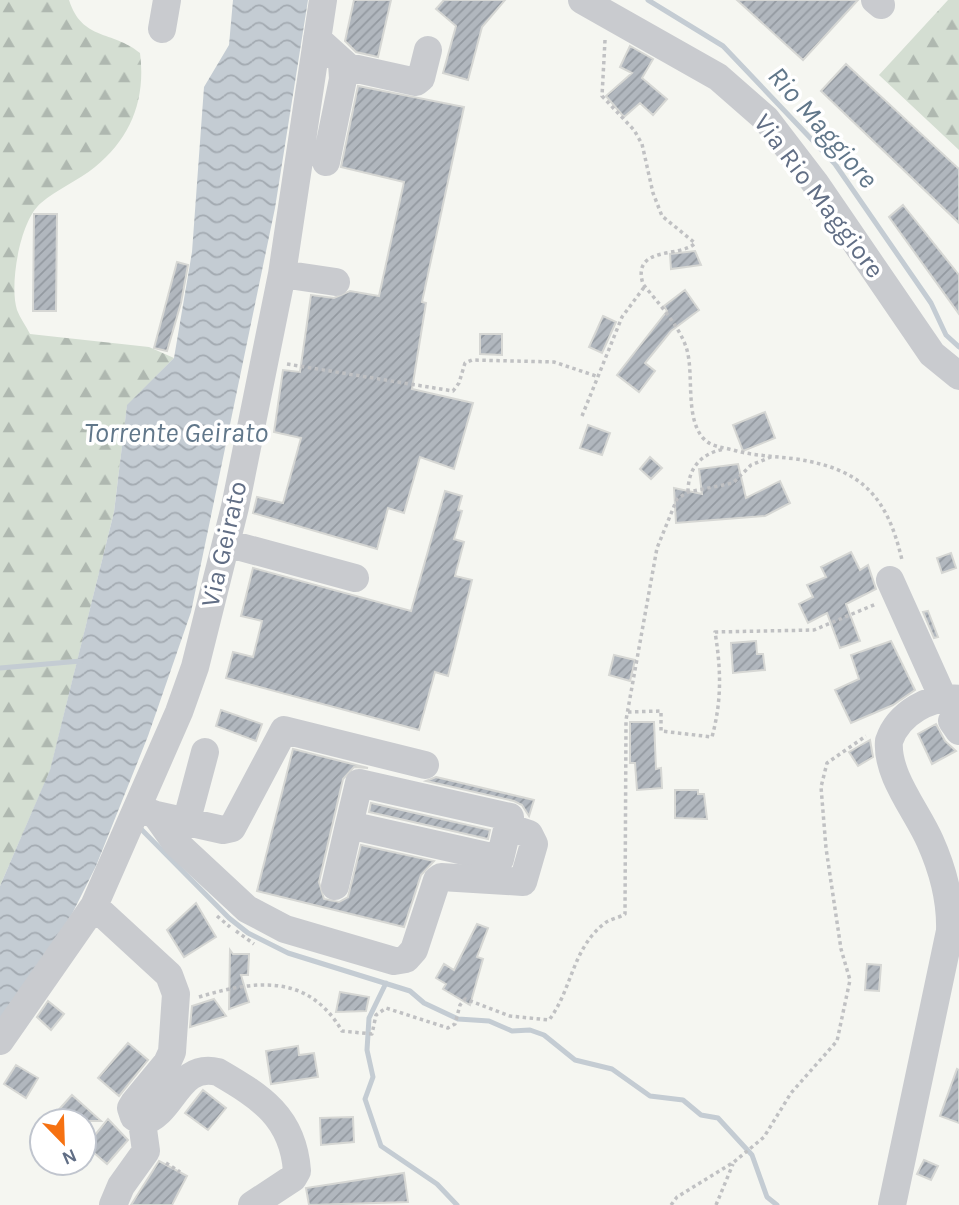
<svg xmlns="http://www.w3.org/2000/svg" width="959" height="1205" font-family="Karla,sans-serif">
	<defs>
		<pattern id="forest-firs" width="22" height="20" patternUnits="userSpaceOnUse" patternTransform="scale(1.75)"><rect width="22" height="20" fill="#d4ded2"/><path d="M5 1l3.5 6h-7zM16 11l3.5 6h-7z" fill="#afb8b0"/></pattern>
		<pattern id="water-waves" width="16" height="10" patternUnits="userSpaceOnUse" patternTransform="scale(1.75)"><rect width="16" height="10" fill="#c4ccd3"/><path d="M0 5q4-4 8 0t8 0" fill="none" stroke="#a3aab1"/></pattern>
		<pattern id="building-hatch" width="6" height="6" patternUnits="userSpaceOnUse" patternTransform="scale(1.75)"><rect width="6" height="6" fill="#b1b7be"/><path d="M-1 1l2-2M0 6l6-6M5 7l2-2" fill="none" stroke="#9399a0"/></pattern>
	</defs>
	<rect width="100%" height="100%" fill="#f5f6f1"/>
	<path fill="url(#forest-firs)" d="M0,0H69C82,41 112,30 140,53C146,99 131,138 95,167C78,181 57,189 41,203C20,220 9,285 17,310C20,318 26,326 30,334L149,347L174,358L127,406L114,512L50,771L0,886Z
		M948,0H959V150L879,75Z"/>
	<path fill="url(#water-waves)" d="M233,0H308L275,208L191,612L148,736L96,866L72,914L0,1020V886L50,770L114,512L127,405L174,358L192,252L204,87L229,45Z"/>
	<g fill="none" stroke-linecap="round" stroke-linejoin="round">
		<path stroke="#c4ccd3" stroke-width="5" d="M648,0L723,46L835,164L931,303L946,335L959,347
			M0,668L81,661
			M141,829L229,918L248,933L288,953L410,991L424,1003L458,1019L489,1021L512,1031L530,1030L544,1035L575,1060L612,1069L650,1096L683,1100L701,1115L718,1118L752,1155L767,1197L777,1205
			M386,983L369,1018L367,1050L373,1077L365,1099L381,1146L437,1184L457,1205"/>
	</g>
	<path fill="url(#building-hatch)" stroke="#d6d7d4" stroke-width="2" d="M354,0H391L378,57L356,52L345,41Z
		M444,0H505L482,27L468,80L443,73L456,26L436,9Z
		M737,0H858L803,60Z
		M630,46L653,59L642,78L667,99L653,115L640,103L624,117L606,96L632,73L620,67Z
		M846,64L959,169V223L821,91Z
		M358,86L464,107L422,302L426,303L412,389L473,403L454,469L420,457L404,513L388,508L377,549L253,513L257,497L283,503L301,438L274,432L283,370L300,372L311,295L334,298L350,291L379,296L404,182L341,167Z
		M903,205L959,275V314L889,217Z
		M34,214H57L56,311H33Z
		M695,251L701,265L671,269L670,254Z
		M177,262L188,265L181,303L167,351L154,348Z
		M685,290L699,310L671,331L645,363L655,371L639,392L617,375L667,311L664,306Z
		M603,316L616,322L602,353L589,347Z
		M480,334H502V355L480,354Z
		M765,412L775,438L743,451L733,425Z
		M588,425L610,433L602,455L580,448Z
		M650,457L662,468L651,479L640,469Z
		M738,464L746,498L780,481L790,503L765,516L676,523L674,488L702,494L699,469Z
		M445,491L462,496L458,510L462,511L454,539L464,542L455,576L472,580L448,676L435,672L419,730L226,678L233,652L253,657L262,621L241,616L253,568L411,611Z
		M851,552L860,570L868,565L876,589L846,604L860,641L840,648L827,613L808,623L799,604L813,597L807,585L826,577L821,567Z
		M951,553L956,568L942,573L937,558Z
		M928,611L938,637L934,638L923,612Z
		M756,641L757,654H763L765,670L733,673L731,643Z
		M891,641L915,690L893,705L851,723L835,690L859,679L851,655Z
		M614,655L635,660L630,681L609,675Z
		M221,710L262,724L256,741L216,726Z
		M630,722H654L656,769L661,768L662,788L637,790L635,763H630Z
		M936,724L945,741L956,751L932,764L918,734Z
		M870,740L873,757L858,766L849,752Z
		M293,749L368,768L354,767L343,779L319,882L324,899L339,902L348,897L361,845L434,861L421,875L404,927L257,891Z
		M436,777L534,800L529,816L522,805L514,801L426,781Z
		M675,790H698V794H704L707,819L675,818Z
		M371,803L490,830L488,839L369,812Z
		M196,903L216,937L184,957L167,930Z
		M477,924L488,928L477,957L483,959L470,1005L443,989L446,984L436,978L444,964L454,970Z
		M230,950L233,954H249L248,975H241L249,1002L229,1009Z
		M867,964L881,965L879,991L865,990Z
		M340,992L369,997L366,1011L336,1012Z
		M214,999L226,1016L190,1027L192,1006Z
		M48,1001L64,1014L51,1030L37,1017Z
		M128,1043L148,1060L119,1096L98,1078Z
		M298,1046L299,1055L314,1053L318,1077L271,1084L266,1051Z
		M16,1065L38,1078L26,1098L4,1084Z
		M957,1069L959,1070V1123L940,1116Z
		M203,1090L226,1108L208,1130L185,1113Z
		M72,1095L101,1121H64L54,1115Z
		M353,1117L354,1142L321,1145L320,1118Z
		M108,1119L128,1140L107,1164L86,1146Z
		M924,1160L938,1166L931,1180L917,1174Z
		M159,1161L187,1176L172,1205H131Z
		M404,1173L408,1202L309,1205L306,1188Z"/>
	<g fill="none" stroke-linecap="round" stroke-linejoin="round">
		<path stroke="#c0c1c3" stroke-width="3.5" stroke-dasharray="3.5 3.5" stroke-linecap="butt" d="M605,40L602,96L634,130L642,144L653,193L662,216L695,243C682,258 631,245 643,284C658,303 680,326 687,350C694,376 685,417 703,438C711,447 722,447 733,450C754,456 774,456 796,459C862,469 887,496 902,560
			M287,364L453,391L459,383L465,363L472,360L554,362L596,376
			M582,416L622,317L645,286
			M688,492C688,468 701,453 725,449
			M628,712L661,711V731L712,737C722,700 721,669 715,632L814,630L876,604
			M217,916L230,927
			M236,931L254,944
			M199,997C255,980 308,973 342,1031L372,1034L376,1015L386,1008L448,1028L455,1024L460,1005L465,999L510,1016L549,1020C572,990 572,948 605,923C610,919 619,918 625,914L626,720L657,548L677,499L688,492L733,483L751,465L771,457
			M166,1163L180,1172
			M671,1205L677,1197L734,1162L764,1137L791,1093L837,1041L850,980L841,949L826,848L821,787L827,763L866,736
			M716,1205L733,1164"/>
		<path stroke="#c9cbcf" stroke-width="28" d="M582,0L718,77L766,119L815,183L932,354L959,376
			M875,0L881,5
			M162,29L167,0
			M317,39L348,67L416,82L421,78L428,50
			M326,162L343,79L342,63
			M282,274L336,282
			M226,543L355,578
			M890,580L943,698
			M952,721L959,731
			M359,783L510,817L500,859L349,825Z
			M138,808L156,815L176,843L247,909L285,929L394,961L406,959L414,950L437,880L441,877L523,882L534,844L529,834L508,827
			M156,815L223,830L232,828L284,730L425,765
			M186,823L205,752
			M335,886L349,825
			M94,906L169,975L176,994L172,1052L167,1063L134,1103L131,1108L134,1117L142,1122C174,1114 177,1062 218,1072C261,1097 293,1117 297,1171L293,1178L252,1205
			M0,1041L94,906L179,712L195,667L235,507L282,274L323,0
			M113,1205L121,1186L146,1151L142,1122
			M892,1205L950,931C951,899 943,870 930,841C917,811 886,775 889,741C898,714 931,694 959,699"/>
	</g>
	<g text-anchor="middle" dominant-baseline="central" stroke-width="7" stroke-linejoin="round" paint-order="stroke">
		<g font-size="26" fill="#616e85" stroke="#fff">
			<text transform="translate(819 196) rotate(53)">Via Rio Maggiore</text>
			<text transform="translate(224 544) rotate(-77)">Via Geirato</text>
		</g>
		<g font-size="28" font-style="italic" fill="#61778a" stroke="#fff">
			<text transform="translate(823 127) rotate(49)">Rio Maggiore</text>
			<text x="176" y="432">Torrente Geirato</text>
		</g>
	</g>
	<g transform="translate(63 1142) rotate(157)"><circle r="33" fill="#ffffff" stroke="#c0c5ce" stroke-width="2"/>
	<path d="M0-5L12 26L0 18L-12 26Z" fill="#f67111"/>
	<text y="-10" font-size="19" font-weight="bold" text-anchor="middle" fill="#616e85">N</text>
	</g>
</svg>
